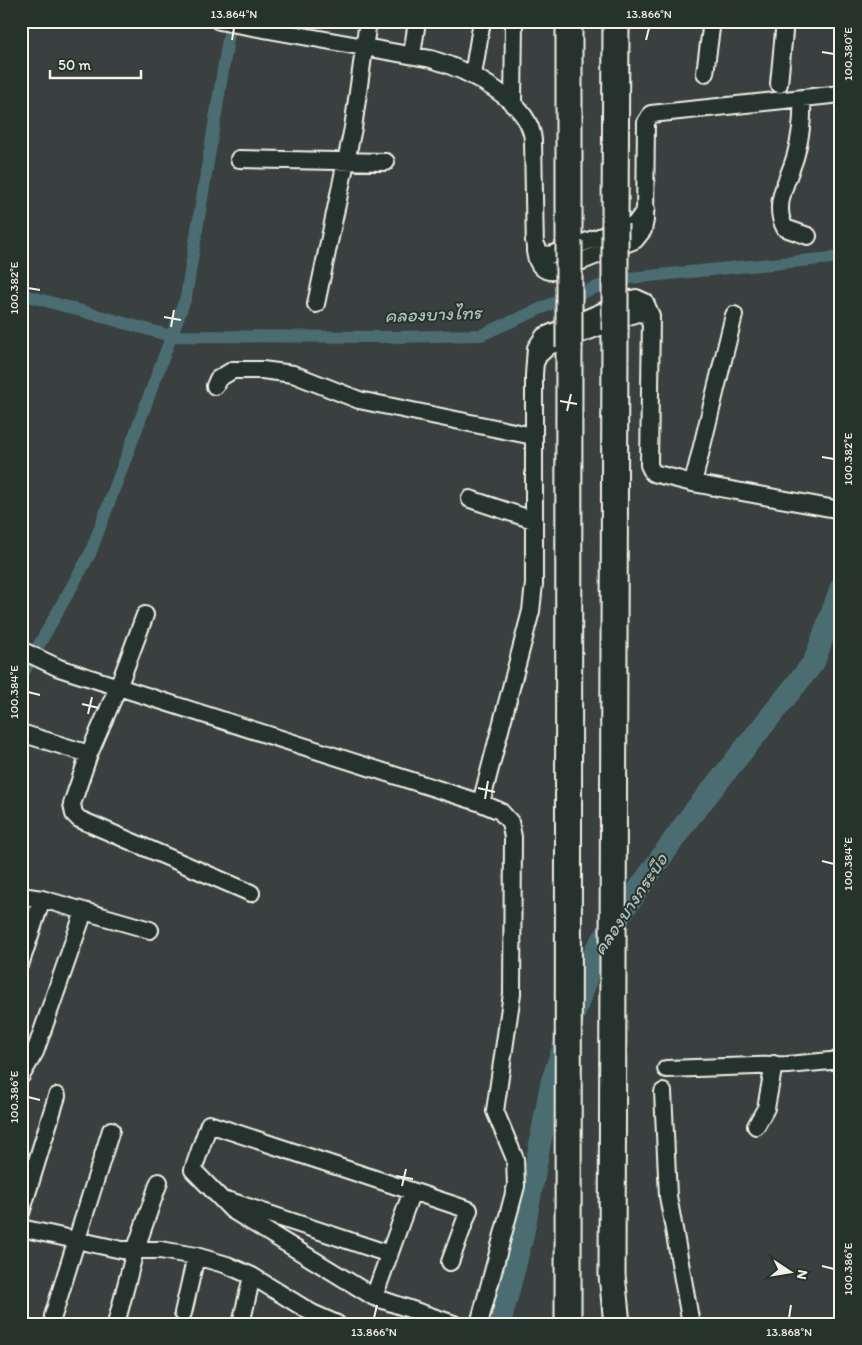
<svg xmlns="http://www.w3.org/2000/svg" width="862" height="1345" font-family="Itim,'Playpen Sans Thai',sans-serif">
	<rect width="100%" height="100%" fill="#39403f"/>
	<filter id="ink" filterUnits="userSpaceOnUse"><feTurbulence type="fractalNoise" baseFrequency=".02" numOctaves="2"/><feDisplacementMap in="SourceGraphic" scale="10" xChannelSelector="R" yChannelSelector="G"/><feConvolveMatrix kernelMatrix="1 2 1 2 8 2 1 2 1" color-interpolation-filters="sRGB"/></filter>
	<g filter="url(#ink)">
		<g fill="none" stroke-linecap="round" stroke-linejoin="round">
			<path stroke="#4b6d72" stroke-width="12" d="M21,294L171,336L394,337L481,335L551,304L619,279L841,257
				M21,677L90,554L186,297L231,21"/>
			<path stroke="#4b6d72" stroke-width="22" d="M500,1324L523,1235L551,1084L596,949L689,818L814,662L841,587"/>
			<g stroke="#f4f1e8" stroke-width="20">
				<path id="minor" d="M219,21L431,59C465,69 530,100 533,140L535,251C537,265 543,273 557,271L635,240L643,230L645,220L646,122L651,114L841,94
					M412,55L417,21
					M705,73L712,21
					M473,75L482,21
					M779,84L785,21
					M802,99C803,118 801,135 796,154C790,178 771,203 785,228L808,236
					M513,105L514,21
					M239,159L386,162
					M534,241L540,253L550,255L635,224L646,209
					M316,304L353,128L368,21
					M535,363L539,355L549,346L637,313L647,314L650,322
					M215,386L218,379L233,370H262L293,374L359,400L533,436
					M693,483L734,315
					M470,499L533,520
					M145,615L119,685L89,754L72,804L74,814L79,819L251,893
					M21,650L59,668L481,803L500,811L510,822L513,837L512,994L495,1111L515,1159L516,1186L479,1324
					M21,733L89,754
					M481,803L531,611L534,584V375L536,348L544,336L632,299L636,298L645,302L651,316L649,465L653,473L693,483L841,510
					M21,896L42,899L150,930
					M21,962L42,899
					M666,1069L788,1065L841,1060
					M21,1076L35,1052L81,920
					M663,1092L668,1196L691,1324
					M756,1126L766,1108L774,1064
					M230,1201L389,1254
					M21,1213L57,1096
					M21,1228L122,1250H160L196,1256L227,1265L252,1276L312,1313L337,1324
					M450,1262L469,1210L209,1124L193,1170L232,1210L374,1297L454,1324
					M374,1297L412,1191
					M183,1313L196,1256
					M53,1316L111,1130
					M116,1324L135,1251L159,1182
					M241,1324L252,1276"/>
			</g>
			<g stroke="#f4f1e8" stroke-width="29">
				<path id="highway" d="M615,224L616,21
					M569,241V21
					M615,330L612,1275L617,1324
					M568,1324L569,347"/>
			</g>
			<use href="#minor" stroke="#26332d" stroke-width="16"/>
			<use href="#highway" stroke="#26332d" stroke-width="25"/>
			<g stroke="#f4f1e8" stroke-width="29" stroke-linecap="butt">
				<path id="highway-bridge" d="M615,224V330
					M569,241V347"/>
			</g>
			<use href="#highway-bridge" stroke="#26332d" stroke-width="25"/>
		</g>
	</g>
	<path fill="none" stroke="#f4f1e8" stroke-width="2" d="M232,40L234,28M646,40L649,28M822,52L834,54M28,288L40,290M164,317L181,320M171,327L174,310M560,401L577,404M567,411L571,394M822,457L834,459M28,692L40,695M82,704L99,708M88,714L92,697M478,788L495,792M485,799L488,781M822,861L834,864M28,1097L40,1100M396,1176L413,1179M402,1186L406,1169M822,1266L834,1269M374,1318L377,1305M789,1318L791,1305"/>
	<g text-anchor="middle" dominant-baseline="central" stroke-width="4" stroke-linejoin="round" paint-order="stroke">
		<g font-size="19" font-style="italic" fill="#b0bcb9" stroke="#26332d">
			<text transform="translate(433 314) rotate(-2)">คลองบางไทร</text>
			<text transform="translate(630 904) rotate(-56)">คลองบางกระบือ</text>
		</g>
	</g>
	<rect width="862" height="1345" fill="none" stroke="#26332d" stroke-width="55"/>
	<g transform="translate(790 1272) rotate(102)" stroke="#26332d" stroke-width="4" paint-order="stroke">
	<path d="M0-4L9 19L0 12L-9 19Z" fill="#f4f1e8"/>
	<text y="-8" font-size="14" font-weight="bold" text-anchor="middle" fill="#f4f1e8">N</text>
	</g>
	<path d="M50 70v8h91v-8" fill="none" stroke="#f4f1e8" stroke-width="2.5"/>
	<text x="58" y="70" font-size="15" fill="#f4f1e8" stroke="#26332d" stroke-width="4" paint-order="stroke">50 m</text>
	<rect x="28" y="28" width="806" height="1290" fill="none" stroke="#f4f1e8" stroke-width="2"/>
	<g font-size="12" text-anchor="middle" fill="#f4f1e8">
		<text x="234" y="18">13.864°N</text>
		<text x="649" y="18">13.866°N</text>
		<text transform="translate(848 54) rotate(-90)" y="4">100.380°E</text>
		<text transform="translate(14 288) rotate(-90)" y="4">100.382°E</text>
		<text transform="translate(848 459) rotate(-90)" y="4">100.382°E</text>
		<text transform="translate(14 692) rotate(-90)" y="4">100.384°E</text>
		<text transform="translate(848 864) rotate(-90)" y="4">100.384°E</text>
		<text transform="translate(14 1097) rotate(-90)" y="4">100.386°E</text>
		<text transform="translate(848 1269) rotate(-90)" y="4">100.386°E</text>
		<text x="374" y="1336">13.866°N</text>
		<text x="789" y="1336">13.868°N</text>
	</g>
</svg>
